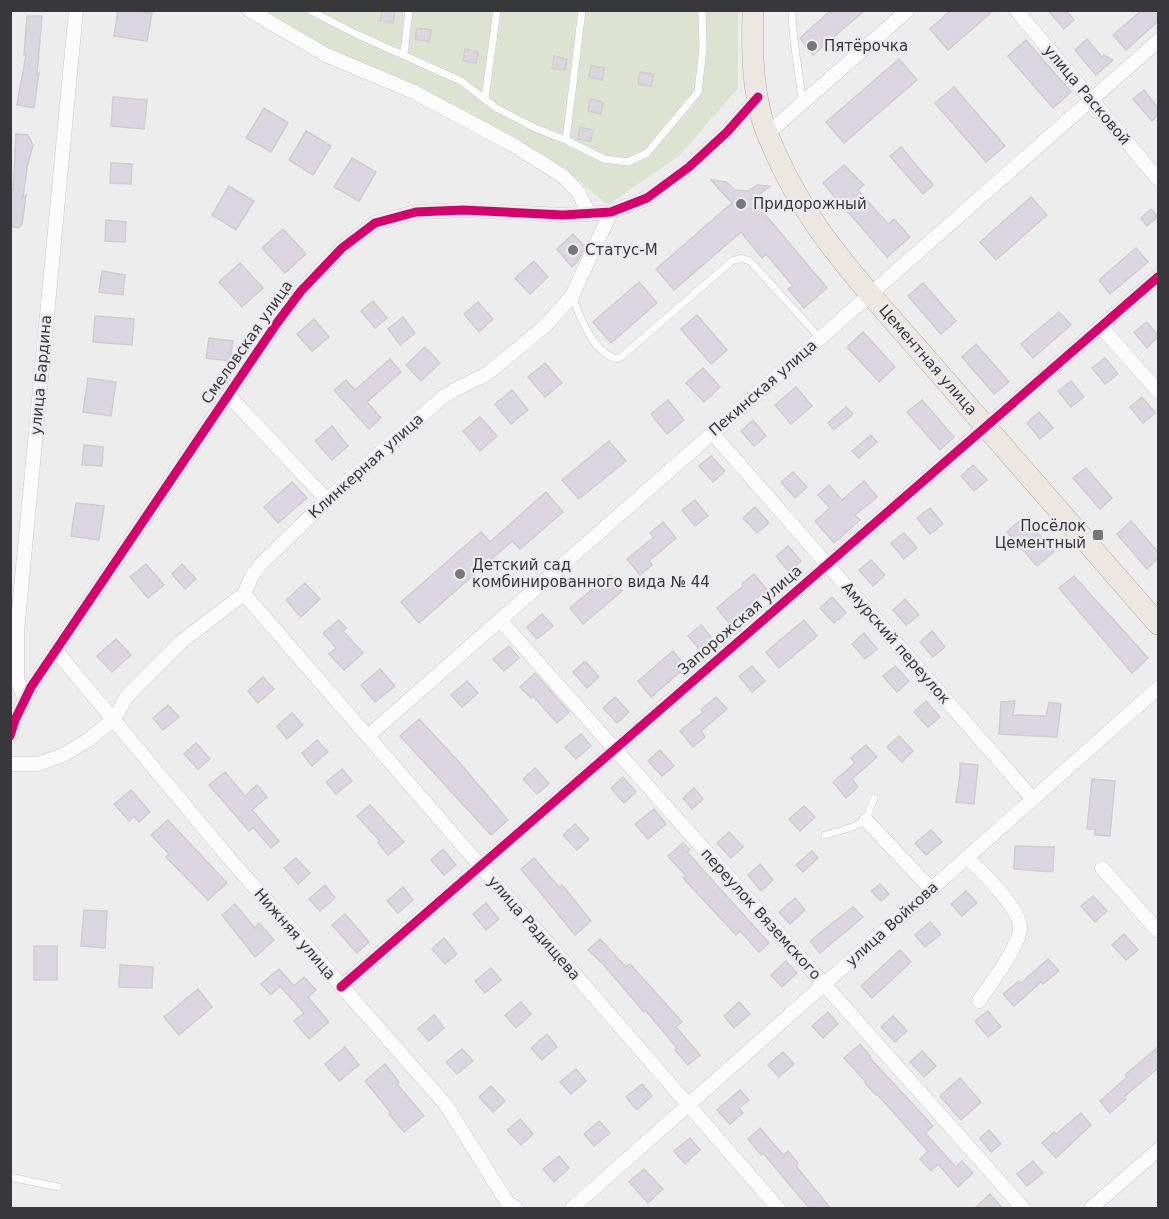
<svg xmlns="http://www.w3.org/2000/svg" width="1169" height="1219" font-family="'DejaVu Sans',sans-serif">
	<rect width="100%" height="100%" fill="#ededee"/>
	<path fill="#dde3d1" d="M266,11H738V88L680,155L608,205L568,172L516,138L456,106L330,49Z"/>
	<path fill="#dcd6e0" stroke="#cfcecf" stroke-width="1.5" d="M118,10L152,13L147,41L114,36Z
		M382,10L395,12L393,23L380,21Z
		M831,10H865L813,55L800,38Z
		M951,10H994L948,50L930,29Z
		M1048,10H1066L1074,20L1064,29Z
		M1142,10H1158V21L1126,50L1113,35Z
		M27,16H42L37,75L39,73L34,108L17,105L26,55H24Z
		M417,28L431,30L429,42L415,39Z
		M1087,39L1102,57L1104,55L1113,60L1096,75L1075,50Z
		M1026,40L1071,92L1053,108L1008,56Z
		M465,49L478,52L476,63L463,61Z
		M554,56L567,59L565,70L552,68Z
		M899,59L917,80L844,143L826,122Z
		M591,66L604,68L602,80L589,77Z
		M640,72L654,74L651,86L638,84Z
		M954,87L1005,146L986,162L935,103Z
		M1144,90L1158,108V115L1152,121L1133,99Z
		M113,97L147,100L144,129L111,126Z
		M590,99L603,102L601,114L588,111Z
		M264,108L288,123L271,152L246,138Z
		M580,127L593,130L591,141L578,139Z
		M306,131L331,146L313,175L289,160Z
		M16,134L28,135L33,145L27,167L23,198L26,195L22,224L18,228L10,226V190H13Z
		M901,147L933,185L923,194L890,156Z
		M352,158L376,172L359,201L334,187Z
		M111,163L132,164L131,184L110,183Z
		M844,165L864,185L858,190L888,224L894,219L910,237L887,257L823,183Z
		M711,180L726,182L735,190L749,191L757,185L770,186L753,200L827,288L804,308L788,289L793,286L766,254L762,258L741,232L674,290L656,269L732,203Z
		M229,186L254,201L236,230L212,215Z
		M1031,197L1047,215L996,260L980,242Z
		M1151,209L1158,217L1147,226L1141,218Z
		M106,220L126,222L125,242L105,241Z
		M283,229L306,254L285,273L262,248Z
		M573,234L585,247L578,261L572,267L557,249Z
		M1136,248L1148,262L1110,294L1099,280Z
		M534,261L548,277L530,294L515,278Z
		M240,263L263,288L242,307L219,282Z
		M102,271L125,275L123,295L99,292Z
		M639,282L657,303L611,343L593,322Z
		M923,283L956,321L941,334L908,296Z
		M373,301L387,318L375,328L361,311Z
		M478,302L493,319L479,332L464,314Z
		M1059,312L1071,325L1033,358L1021,344Z
		M697,315L727,350L711,364L681,329Z
		M95,316L134,319L132,345L93,342Z
		M403,317L415,333L400,345L388,329Z
		M314,319L329,337L312,351L297,334Z
		M1147,322L1158,336L1147,348L1134,332Z
		M863,332L895,367L879,382L847,347Z
		M209,338L233,341L230,361L206,358Z
		M976,344L1009,382L994,394L962,357Z
		M425,347L440,363L421,381L406,365Z
		M1105,358L1118,374L1105,384L1092,368Z
		M390,359L401,372L367,402L381,418L369,429L334,390L346,380L355,390Z
		M545,363L562,383L545,397L528,377Z
		M703,368L720,387L704,402L686,383Z
		M88,378L116,382L111,416L83,412Z
		M1071,381L1084,397L1071,407L1058,391Z
		M796,387L812,406L791,424L775,405Z
		M512,390L528,410L511,424L495,404Z
		M1142,397L1155,413L1143,423L1130,407Z
		M668,400L684,420L667,434L651,414Z
		M922,400L954,437L940,450L907,412Z
		M846,407L853,414L834,430L828,423Z
		M1039,412L1053,428L1040,439L1027,423Z
		M480,417L497,436L480,451L463,431Z
		M753,420L766,436L754,446L741,431Z
		M332,426L348,446L332,460L315,441Z
		M871,435L877,442L859,458L852,451Z
		M609,441L626,461L579,499L562,480Z
		M84,445L103,447L102,466L82,465Z
		M711,456L725,471L713,482L699,466Z
		M973,465L987,480L974,491L961,476Z
		M1086,468L1112,498L1100,509L1073,478Z
		M793,472L807,487L795,498L781,482Z
		M864,481L877,497L855,515L860,520L834,543L815,521L830,508L818,495L829,485L842,500Z
		M292,482L307,498L278,523L264,507Z
		M546,492L563,512L520,549L512,541L419,623L401,602L481,532L490,542Z
		M695,500L708,516L695,526L682,510Z
		M76,503L104,506L99,540L71,536Z
		M755,507L769,523L757,533L743,518Z
		M930,508L943,524L930,534L917,518Z
		M1024,517L1054,552L1037,566L1007,532Z
		M1131,521L1158,552V558L1147,569L1117,534Z
		M663,522L676,538L649,561L652,565L640,575L627,559L654,537L650,533Z
		M904,533L917,548L904,559L891,543Z
		M788,546L801,561L789,572L776,556Z
		M871,560L885,575L873,586L859,570Z
		M146,564L164,585L148,598L130,577Z
		M182,564L196,579L185,589L172,574Z
		M754,574L767,590L741,612L742,613L730,624L717,608L743,586L742,584Z
		M609,575L622,591L583,624L570,608Z
		M1074,576L1148,658L1132,673L1059,588Z
		M305,583L320,599L301,617L286,600Z
		M832,597L846,613L834,623L820,608Z
		M905,599L919,615L906,625L893,610Z
		M542,614L553,626L537,639L527,627Z
		M339,620L346,628L343,631L363,653L344,670L329,654L336,648L323,633Z
		M804,620L817,636L779,668L766,652Z
		M701,625L714,641L701,651L688,636Z
		M932,631L945,647L933,657L920,642Z
		M864,633L877,649L865,659L852,644Z
		M116,639L131,655L112,672L97,656Z
		M509,646L519,658L504,671L493,659Z
		M673,651L686,667L651,697L638,681Z
		M585,661L599,677L587,688L573,672Z
		M752,666L765,681L752,692L739,676Z
		M895,666L909,681L897,692L883,676Z
		M380,669L395,686L375,702L361,685Z
		M535,673L569,712L557,723L533,696L531,698L520,687Z
		M263,677L274,689L258,703L248,691Z
		M467,681L478,693L462,707L451,695Z
		M615,697L629,712L617,723L603,708Z
		M716,697L727,709L701,731L705,737L693,747L680,731L703,712L701,710Z
		M926,701L940,717L928,727L914,712Z
		M1015,701L1013,715L1046,716L1049,702L1061,704L1057,737L999,734L1001,702Z
		M168,705L179,717L163,730L153,718Z
		M292,713L303,725L287,739L277,726Z
		M419,719L459,762L508,820L491,835L400,736Z
		M581,734L591,746L576,759L565,747Z
		M899,736L913,751L902,762L887,747Z
		M317,740L328,752L312,766L302,753Z
		M196,743L210,759L198,769L184,754Z
		M866,745L877,757L852,779L858,787L846,798L833,782L855,763L851,758Z
		M660,750L674,766L662,776L648,761Z
		M960,763L978,765L974,804L956,802L960,775Z
		M535,768L549,784L537,794L523,779Z
		M342,769L352,781L336,794L326,782Z
		M225,772L245,796L257,785L267,797L252,810L279,841L271,848L253,827L249,831L209,785Z
		M623,777L636,792L624,803L611,788Z
		M1092,779L1115,781L1110,836L1095,835V829H1087Z
		M694,788L703,799L692,809L683,798Z
		M131,790L150,812L139,822L134,816L129,821L114,804Z
		M370,805L404,842L388,855L378,843L380,841L357,816Z
		M804,806L815,817L800,831L789,819Z
		M654,809L666,824L648,839L635,824Z
		M168,820L227,883L208,900L166,857L169,854L151,835Z
		M575,824L589,839L577,850L563,835Z
		M931,830L942,842L926,855L915,843Z
		M729,832L743,847L731,858L717,843Z
		M683,843L690,850L687,852L769,943L759,952L740,931L736,935L683,878L686,876L668,856Z
		M1015,846L1054,847L1053,872L1014,869Z
		M443,849L456,865L444,875L431,860Z
		M812,851L818,858L803,872L796,865Z
		M296,858L310,873L298,884L284,868Z
		M534,858L559,887L562,885L591,921L575,935L521,869Z
		M760,864L773,880L761,891L748,875Z
		M880,884L889,894L881,901L871,891Z
		M325,885L335,898L320,911L309,899Z
		M403,887L413,900L398,913L387,901Z
		M966,891L977,903L962,916L951,904Z
		M1093,896L1107,911L1095,922L1081,906Z
		M795,898L805,910L790,924L779,912Z
		M486,903L499,919L486,930L473,914Z
		M235,904L255,928L259,923L274,940L255,957L222,915Z
		M853,907L863,917L820,953L810,941Z
		M84,910L107,911L105,948L81,946Z
		M345,914L369,942L357,953L332,925Z
		M930,922L941,934L925,947L915,935Z
		M1124,934L1138,950L1126,960L1112,945Z
		M444,938L457,954L445,964L432,949Z
		M600,939L626,967L630,964L682,1022L676,1027L700,1055L688,1065L675,1050L677,1048L646,1011L644,1012L603,964L588,950Z
		M34,946H57V980H34Z
		M900,950L911,962L872,998L861,986Z
		M1048,959L1059,971L1043,984L1041,982L1014,1006L1003,994L1019,981L1021,983Z
		M786,961L797,973L782,987L771,975Z
		M120,965L153,967L152,988L119,987Z
		M491,968L501,980L485,993L475,981Z
		M279,969L294,986L304,977L316,990L308,997L329,1022L309,1039L294,1021L304,1013L280,986L271,995L261,984Z
		M198,989L212,1007L179,1035L164,1017Z
		M521,1002L531,1014L516,1028L505,1015Z
		M739,1002L750,1014L734,1028L724,1016Z
		M988,1011L1001,1027L988,1037L975,1021Z
		M828,1012L838,1024L823,1038L812,1026Z
		M434,1015L444,1028L429,1041L418,1029Z
		M893,1016L907,1031L895,1042L881,1027Z
		M547,1034L557,1047L542,1060L531,1048Z
		M860,1044L870,1056L869,1057L933,1126L925,1133L956,1167L962,1161L973,1173L958,1187L938,1164L931,1171L920,1159L928,1151L877,1094L876,1095L865,1083L866,1082L844,1058Z
		M345,1047L359,1065L339,1081L325,1064Z
		M1158,1047V1068L1124,1097L1126,1099L1110,1113L1100,1101L1127,1077L1125,1075Z
		M462,1049L473,1061L457,1074L446,1062Z
		M922,1051L936,1066L924,1077L910,1062Z
		M783,1052L794,1064L779,1077L768,1065Z
		M385,1064L399,1082L397,1084L424,1116L404,1132L389,1114L391,1113L365,1081Z
		M576,1069L586,1081L571,1094L560,1082Z
		M960,1078L981,1102L961,1120L940,1096Z
		M642,1084L652,1096L637,1110L626,1097Z
		M491,1086L505,1101L493,1112L479,1097Z
		M740,1090L749,1100L739,1108L743,1113L730,1124L717,1110Z
		M1081,1113L1091,1125L1056,1158L1042,1143L1054,1132L1056,1134Z
		M520,1119L533,1134L521,1145L507,1130Z
		M599,1121L610,1133L594,1146L584,1134Z
		M760,1128L783,1155L788,1151L798,1163L796,1166L831,1209H810L763,1153L761,1155L748,1139Z
		M989,1130L1001,1144L991,1152L980,1138Z
		M690,1138L700,1150L685,1164L674,1151Z
		M559,1156L569,1168L554,1182L543,1169Z
		M1033,1161L1043,1173L1027,1186L1017,1174Z
		M644,1169L663,1189L648,1203L629,1182Z
		M990,1194L1003,1209H974Z"/>
	<g fill="none" stroke-linecap="round" stroke-linejoin="round">
		<g stroke="#cacacc" stroke-width="8">
			<path id="service" d="M309,10L356,34L461,81L496,108L535,128L566,140L604,159L628,162L647,153L698,92L703,48L702,10
				M792,10C792,42 800,72 802,103
				M404,54L409,10
				M485,99L497,10
				M566,140L582,10
				M572,296C580,317 592,351 616,359L621,357L732,261L741,258L750,261L820,338
				M825,835L853,827L866,820L874,798
				M10,1177L58,1187"/>
		</g>
		<g stroke="#cacacc" stroke-width="15">
			<path id="minor" d="M249,10L326,55L414,92L511,144L563,176L579,193L589,214
				M1016,10L1158,179
				M767,134L908,10
				M1101,327L1158,391
				M228,395L327,500
				M712,433L1032,798
				M244,594L778,1208
				M500,620L1023,1208
				M56,651L229,858L446,1105L507,1202L516,1208
				M25,699L17,680V631L76,10
				M10,736L15,720L31,687L277,323L301,291L342,248L375,223L416,212L463,210L563,215L611,212L647,198L689,167L727,132L758,97
				M368,736L1158,41
				M10,764H38L63,755L88,740L114,719L127,696L182,641L244,594L252,576L261,564L327,500L443,397L456,389L487,374L546,325L572,296L611,212
				M866,820L931,889
				M967,857C981,872 1018,905 1020,926C1022,944 989,985 979,1001
				M1102,868L1158,931
				M341,987L1158,277
				M572,1208L1158,688
				M1091,1208L1158,1150"/>
		</g>
		<g stroke="#b7aba2" stroke-width="22">
			<path id="primary" d="M753,10C752,44 752,78 760,111C763,126 770,140 776,154C801,210 831,248 870,294L1158,624"/>
		</g>
		<use href="#service" stroke="#fcfcfc" stroke-width="7"/>
		<use href="#minor" stroke="#fcfcfc" stroke-width="14"/>
		<use href="#primary" stroke="#ede7e2" stroke-width="21"/>
		<g stroke="#ececef" stroke-width="13">
			<path id="cycleway" d="M10,736L15,720L31,687L277,323L301,291L342,248L375,223L416,212L463,210L563,215L611,212L647,198L689,167L727,132L758,97
				M341,987L1158,277"/>
		</g>
		<use href="#cycleway" stroke="#d6006c" stroke-width="9"/>
	</g>
	<g fill="#777779" stroke="#ececef" stroke-width="2">
		<circle cx="812" cy="46" r="6"/>
		<circle cx="741" cy="204" r="6"/>
		<circle cx="573" cy="250" r="6"/>
		<rect x="1092" y="529" width="12" height="12" rx="3"/>
		<circle cx="460" cy="574" r="6"/>
	</g>
	<g text-anchor="middle" dominant-baseline="central" stroke-width="4.5" stroke-linejoin="round" paint-order="stroke">
		<g font-size="15" fill="#38383a" stroke="#ececef" text-anchor="start">
			<text x="824" y="46">Пятёрочка</text>
			<text x="753" y="204">Придорожный</text>
			<text x="585" y="250">Статус-М</text>
			<text x="1086" y="526" text-anchor="end">Посёлок<tspan x="1086" dy="17">Цементный</tspan></text>
			<text x="472" y="565">Детский сад<tspan x="472" dy="17">комбинированного вида № 44</tspan></text>
		</g>
		<g font-size="15" fill="#38383a" stroke="#ececef">
			<text transform="translate(1087 95) rotate(50)">улица Расковой</text>
			<text transform="translate(247 342) rotate(-55)">Смеловская улица</text>
			<text transform="translate(928 360) rotate(49)">Цементная улица</text>
			<text transform="translate(41 375) rotate(-85)">улица Бардина</text>
			<text transform="translate(763 388) rotate(-41)">Пекинская улица</text>
			<text transform="translate(366 466) rotate(-42)">Клинкерная улица</text>
			<text transform="translate(740 620) rotate(-41)">Запорожская улица</text>
			<text transform="translate(896 643) rotate(49)">Амурский переулок</text>
			<text transform="translate(761 914) rotate(48)">переулок Вяземского</text>
			<text transform="translate(892 924) rotate(-42)">улица Войкова</text>
			<text transform="translate(534 928) rotate(49)">улица Радищева</text>
			<text transform="translate(295 934) rotate(49)">Нижняя улица</text>
		</g>
	</g>
	<rect width="1169" height="1219" fill="none" stroke="#38383a" stroke-width="24"/>
</svg>
